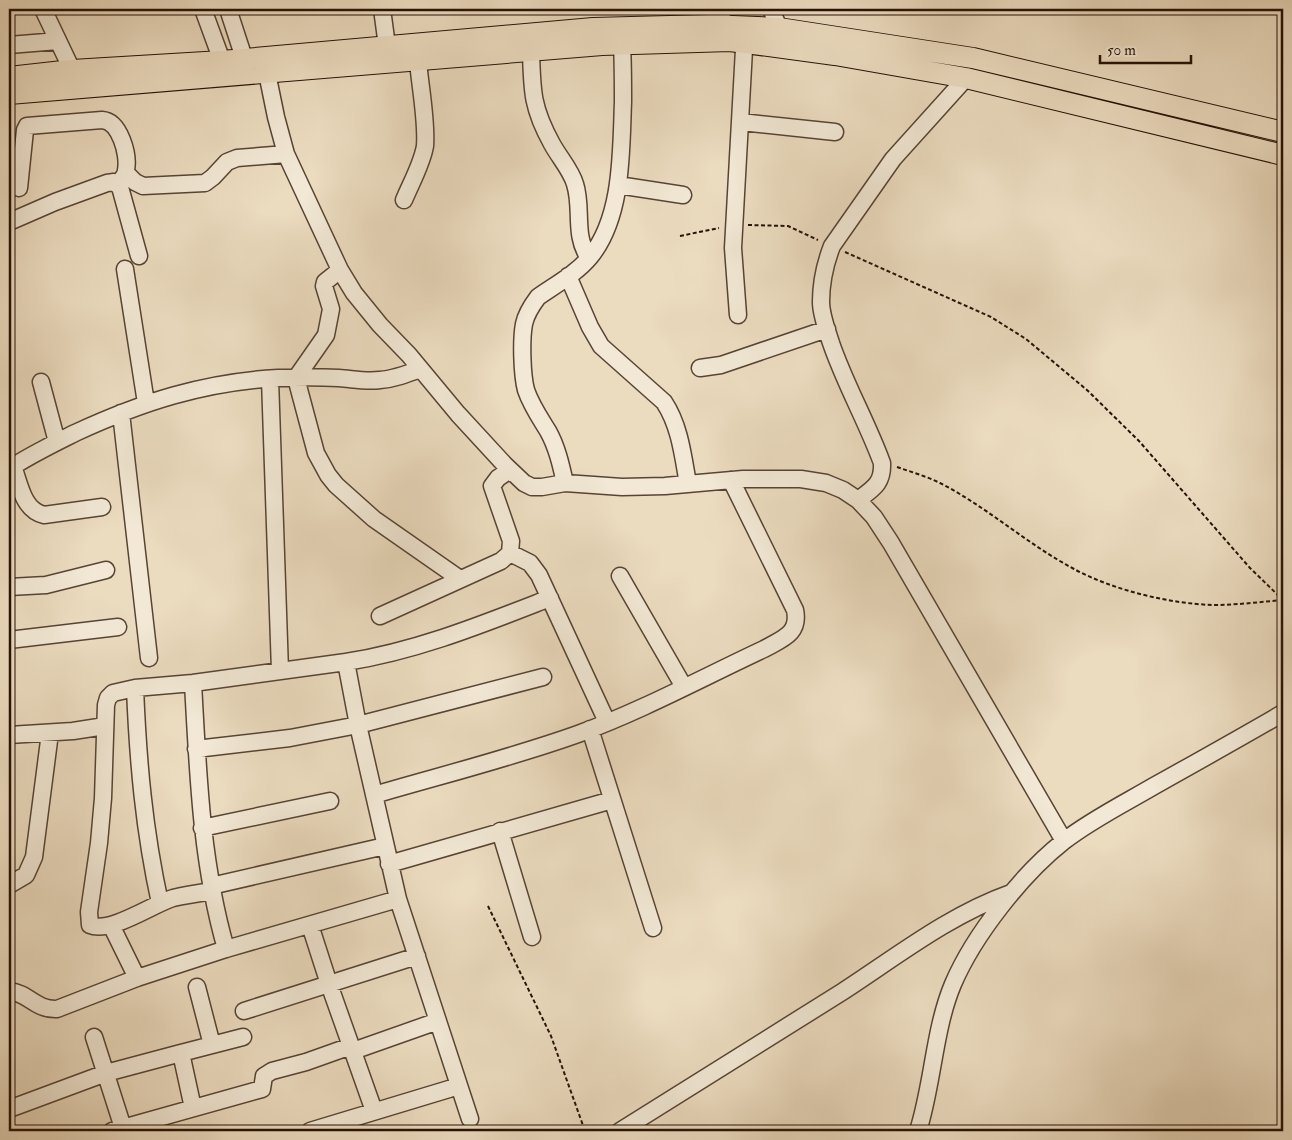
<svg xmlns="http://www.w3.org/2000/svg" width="1292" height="1140" font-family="'IM FELL Double Pica',serif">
	<rect width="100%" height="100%" fill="#ebdbbf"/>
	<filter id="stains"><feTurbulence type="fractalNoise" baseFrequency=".004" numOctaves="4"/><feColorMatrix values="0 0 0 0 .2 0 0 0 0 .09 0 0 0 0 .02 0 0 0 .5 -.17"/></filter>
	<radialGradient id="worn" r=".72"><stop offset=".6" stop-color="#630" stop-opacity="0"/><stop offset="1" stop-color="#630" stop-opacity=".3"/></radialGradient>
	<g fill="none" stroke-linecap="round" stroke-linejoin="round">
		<g stroke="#574435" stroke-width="19">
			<path id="minor" d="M43,9L72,70
				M203,9L222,61
				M228,9L244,58
				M382,9L387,46
				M771,9L779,28
				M708,25L725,9
				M9,45L58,41
				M531,51C532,91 532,108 552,144C559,157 571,170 575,184C583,209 573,235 589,258
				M267,73L276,117L286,154L340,270L354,293L380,325L409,355L458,414L505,465L524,483L532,487H542L565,483L622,487L665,486L743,479H801L826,483L843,490L858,500L874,517L891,543L1064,841
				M741,122L835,132
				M126,173L135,182L143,186L205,183L213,177L227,162L237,158L286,154
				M618,185L683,195
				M19,188L25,130L27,126L102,120C120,121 129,155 126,170C126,176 121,180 117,184
				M404,200C411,183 422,164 425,146C427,121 420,86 418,61
				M9,222L55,202L107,183L114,182L120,187L139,256
				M125,269L146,403
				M340,270L325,282L324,286L331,309L326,335L296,378L316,453L328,475L336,485L374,519L460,579
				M568,276L590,327L601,346L664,402C680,426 683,456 688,484
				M738,315L733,248L745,31
				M700,368L721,365L827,329
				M270,379L280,671
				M41,382L57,442
				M121,413L149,658
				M13,466C20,485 23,510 44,515L102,507
				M9,469C30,455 53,444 75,433C142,402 204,382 278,378C298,377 319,377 339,378C353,379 366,382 380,380C394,379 407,374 420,369
				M565,483C561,465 557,447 548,431C540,418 531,405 526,390C522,375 521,340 524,324C526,314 532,305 538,297C555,285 577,273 590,257C623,217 621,151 623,102C623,83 623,64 622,45
				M858,500C874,488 883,483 882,463C867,422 845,384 831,343C827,330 821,315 821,302C821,282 825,264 832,246L893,159L966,78
				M510,553L530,563L539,575L607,722
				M620,576L684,687
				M9,587L46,585L106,570
				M380,616L501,561L510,553L511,541L492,486L498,478L510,470
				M9,640L118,627
				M346,662C417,651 483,624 550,598
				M193,683C198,773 201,862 226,949
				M135,688C138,762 144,830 160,903
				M590,729L653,928
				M9,735L73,731L105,726
				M196,749L290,738L358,725L543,677
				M374,795C442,775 511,758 578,734C641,711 702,678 764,649C782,639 800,634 795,610L731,480
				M202,828L330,801
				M500,831L532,937
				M389,864L612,800
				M9,885L26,875L34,857L50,733
				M211,886L385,846
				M212,891C199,893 186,895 173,898C153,904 110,934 90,925L89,912L99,843L103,798L106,705L108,698L113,693L135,688L193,683L346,662L358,725L398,899L470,1119
				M111,925L137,978
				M310,925L329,984L374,1111
				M197,987L212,1045
				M9,991C29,993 35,1010 57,1009L137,978L226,949L398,899
				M244,1011L417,956
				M94,1037L124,1131
				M353,1051L438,1021
				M181,1053L243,1037
				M9,1109L106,1073L181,1053L193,1108
				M112,1131L262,1089L264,1076L272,1071L306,1062L351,1046
				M310,1131L459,1086
				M620,1131C694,1085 768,1039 842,992C896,957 949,915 1011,893
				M918,1131C933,1084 934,1029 953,984C974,935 1022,874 1064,841C1091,820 1125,803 1154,786C1197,762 1240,738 1283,713"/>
		</g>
		<g stroke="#261107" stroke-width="22">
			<path id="major" d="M9,77L72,70L222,61L593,28L708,25L779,28L973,58L1283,132
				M9,94L602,45L730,41L835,55L966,78L1283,155"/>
		</g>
		<path stroke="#261107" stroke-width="2" stroke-dasharray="4 2.5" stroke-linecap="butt" d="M748,225L788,226L818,240
			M680,236L719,228
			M845,252L991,317L1026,339L1087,390L1139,441L1250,568L1283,600
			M897,467C911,472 926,476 940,483C987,507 1027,544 1074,569C1113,590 1170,604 1214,605C1237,605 1260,602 1282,600
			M488,906L551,1036L585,1131"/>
		<use href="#minor" stroke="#f2e8d5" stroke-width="16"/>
		<use href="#major" stroke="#ebdbbf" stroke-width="20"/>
	</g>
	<rect width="1292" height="1140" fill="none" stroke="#ebdbbf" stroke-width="30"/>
	<rect x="10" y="10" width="1272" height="1120" fill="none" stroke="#261107" stroke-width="2.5"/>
	<rect x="15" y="15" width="1262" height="1110" fill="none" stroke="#261107"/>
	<path d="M1100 55v8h91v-8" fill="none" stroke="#261107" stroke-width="2.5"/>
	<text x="1107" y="55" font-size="15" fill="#261107" stroke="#f2e8d5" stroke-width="4" paint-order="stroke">50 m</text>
	<rect width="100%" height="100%" filter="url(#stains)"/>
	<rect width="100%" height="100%" fill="url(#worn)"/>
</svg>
